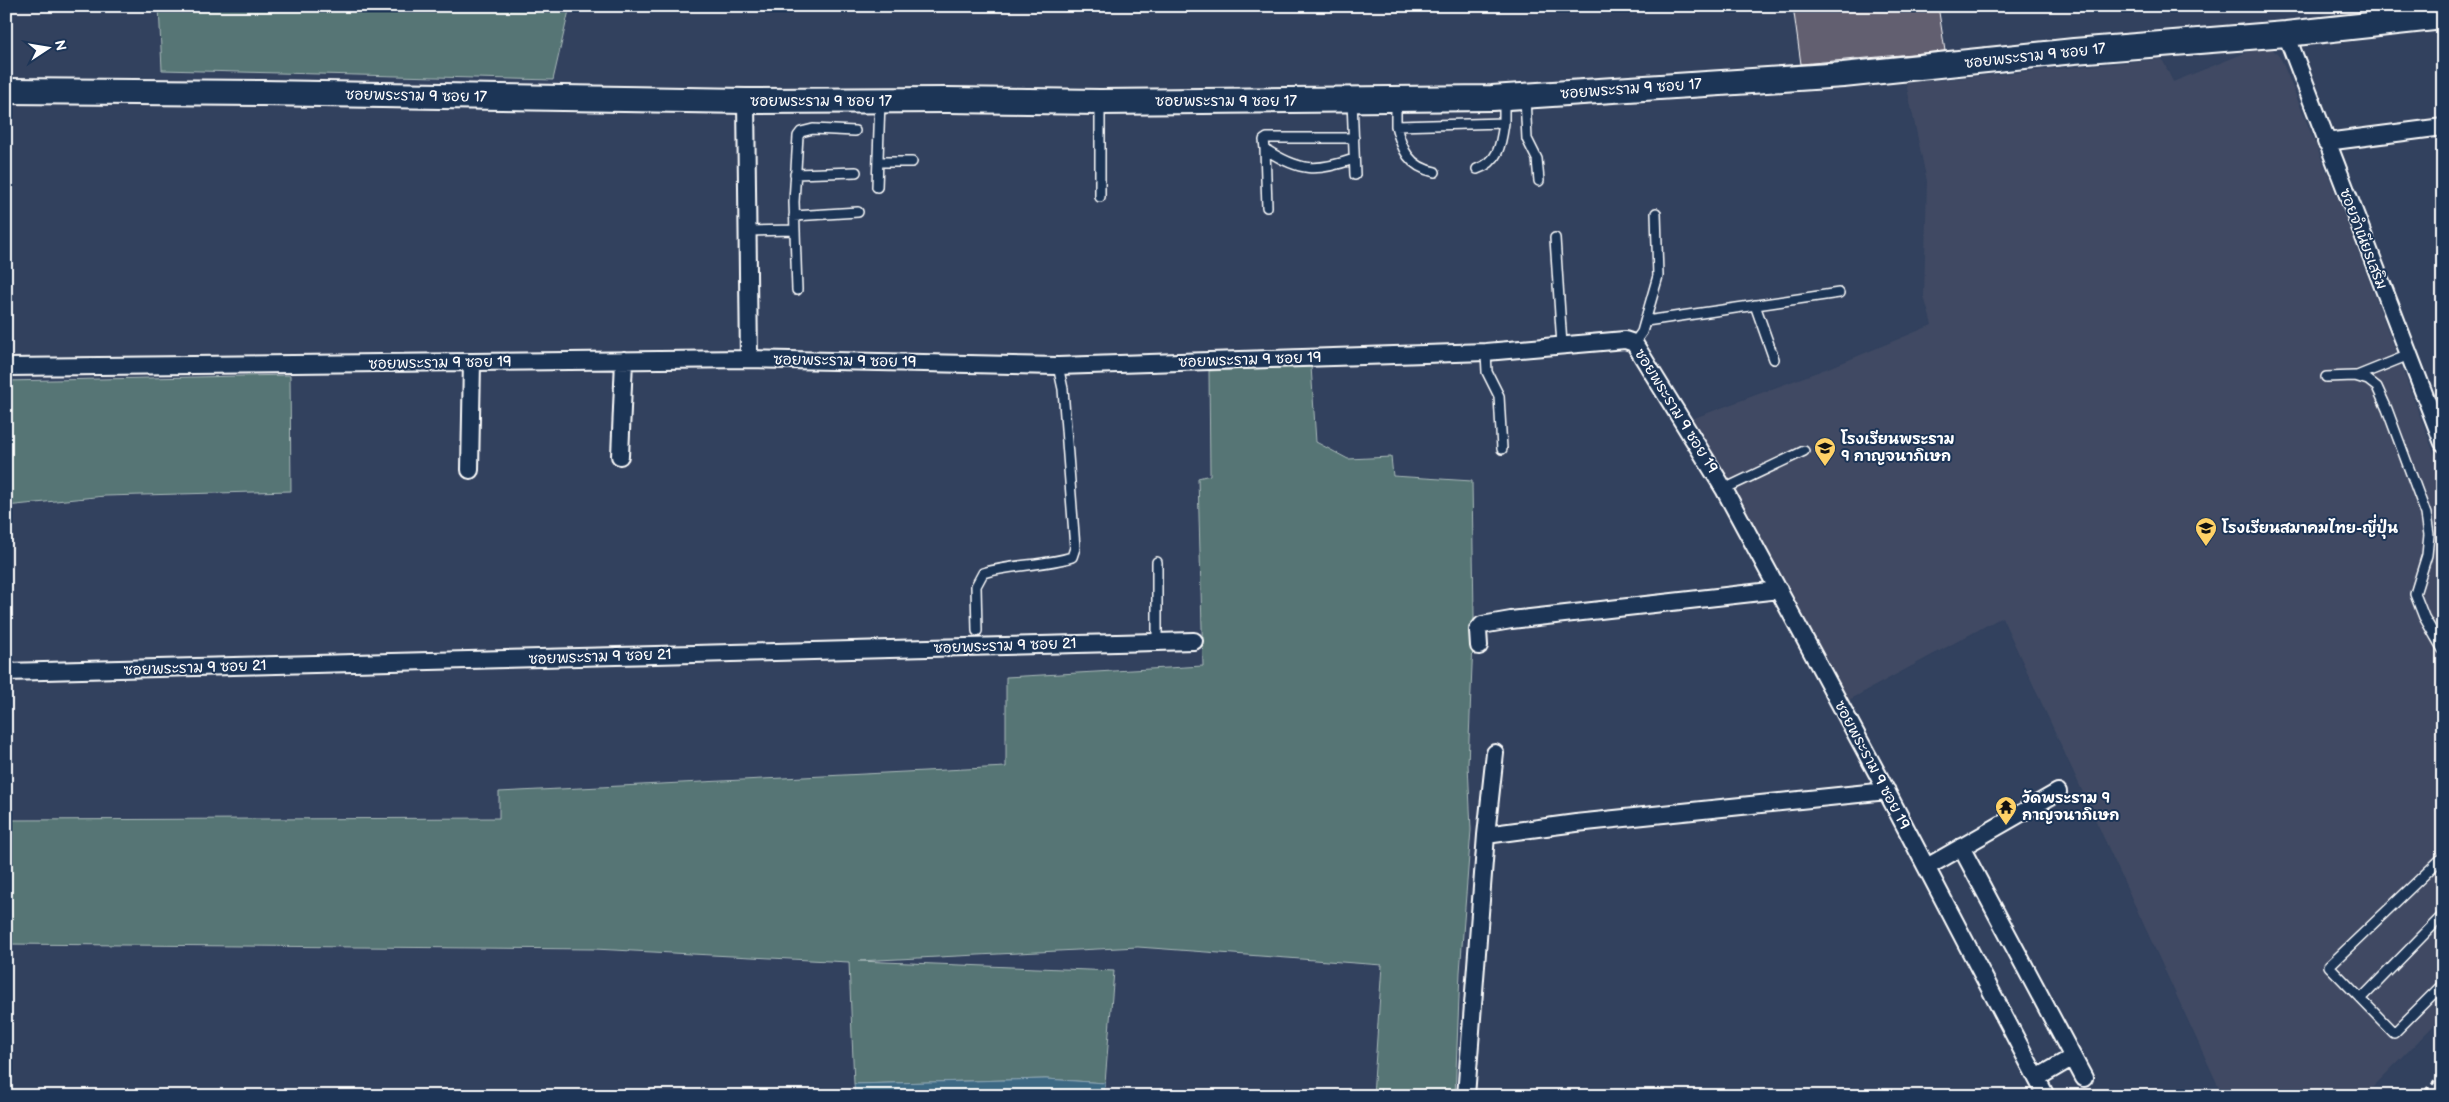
<svg xmlns="http://www.w3.org/2000/svg" width="2449" height="1102" font-family="'Balsamiq Sans','Playpen Sans Thai',sans-serif">
	<rect width="100%" height="100%" fill="#32415e"/>
	<filter id="ink" filterUnits="userSpaceOnUse"><feTurbulence type="fractalNoise" baseFrequency=".02" numOctaves="2"/><feDisplacementMap in="SourceGraphic" scale="10" xChannelSelector="R" yChannelSelector="G"/><feConvolveMatrix kernelMatrix="1 2 1 2 8 2 1 2 1" color-interpolation-filters="sRGB"/></filter>
	<g filter="url(#ink)">
		<path fill="#404a63" d="M2270,46L2281,59L2343,212L2443,477V1016L2364,1096H2223L2002,617L1847,701L1748,516L1692,419L1839,364L1932,325L1924,296L1927,181L1906,83L2162,59L2173,82L2255,49Z"/>
		<path fill="#567574" stroke="#aababa" d="M159,6H570L553,80L162,70Z
			M1311,366L1316,442L1348,459L1391,457L1393,476L1472,481L1474,617L1468,764L1471,830L1460,972L1455,1096H1373L1382,965L1138,947L858,961L1114,971L1105,1083L1046,1079L854,1084L849,962L594,949L6,944V820L499,818V792L1006,767V677L1203,666L1198,478L1210,475L1209,371Z
			M290,375L291,491L105,496L6,506V381Z"/>
		<path fill="#3e6984" stroke="#8ba5b5" d="M1046,1079L1105,1083L1104,1096H855L854,1084Z"/>
		<path fill="#625e70" stroke="#fff" d="M1793,6H1938L1945,51L1801,64Z"/>
		<g fill="none" stroke-linecap="round" stroke-linejoin="round">
			<g stroke="#fff" stroke-width="12">
				<path id="lane" d="M1525,97L1527,139L1537,159L1539,181
					M1396,100V126L1504,123V97
					M1352,101L1355,175
					M1100,103V197
					M1396,126C1402,150 1409,167 1435,172
					M1354,138H1267L1264,140L1265,149C1300,172 1316,172 1354,159
					M1265,149L1267,207
					M878,162H912
					M1477,169C1499,162 1501,144 1504,123
					M795,174L856,172
					M877,187L880,101
					M794,216L858,212
					M747,231L795,230
					M1555,238L1562,345
					M797,290L794,202L798,136L801,132L813,129L855,131
					M1755,305L1774,359
					M1646,321L1839,293
					M1634,343L1642,332L1658,276L1656,213
					M1486,352L1487,372L1499,396L1502,449
					M2357,376L2409,355
					M2326,377L2355,376L2368,380L2377,387L2387,409L2426,514L2429,535L2427,555L2415,594L2424,617L2443,650
					M1724,489L1804,451
					M1157,562V642
					M977,631L976,586L983,573C1012,564 1043,566 1072,557L1075,548L1063,389L1058,366
					M2443,857L2329,966L2394,1033L2443,984
					M2361,999L2443,915"/>
			</g>
			<g stroke="#fff" stroke-width="20">
				<path id="street" d="M2286,34L2443,443
					M746,101L749,359
					M2326,142L2443,127
					M6,367L749,359L1058,366L1486,352L1625,340L1634,343L1639,351L1724,489L1877,773L2046,1096
					M620,456L624,360
					M470,470L472,362
					M1479,646L1478,630L1482,625L1511,620L1779,590
					M6,672L1194,641
					M1486,835L1495,753
					M1961,847L2084,1078
					M1927,867L2058,792
					M2037,1078L2073,1057
					M1466,1096L1486,835L1576,823L1887,791"/>
			</g>
			<g stroke="#fff" stroke-width="28">
				<path id="secondary" d="M6,91L262,93L746,101L947,100L1100,102L1492,98L1843,75L2074,51L2286,34L2443,17"/>
			</g>
			<path stroke="#fff" stroke-width="3" stroke-dasharray="4 4" stroke-linecap="butt" d="M2421,1096L2443,1073"/>
			<use href="#lane" stroke="#1d3557" stroke-width="9"/>
			<use href="#street" stroke="#1d3557" stroke-width="16"/>
			<use href="#secondary" stroke="#1d3557" stroke-width="24"/>
		</g>
	</g>
	<defs>
		<g id="school-pin" transform="scale(1.125)"><path d="M0 17L-7.5 6A9.5 9.5 0 1 1 7.5 6Z" fill="#ffd166" stroke="#1d3557"/><path d="M0-5L7-2L0 1L-7-2ZM-4 1L0 2.5L4 1V4Q0 6-4 4Z" fill="#111"/></g>
		<g id="temple-pin" transform="scale(1.125)"><path d="M0 17L-7.5 6A9.5 9.5 0 1 1 7.5 6Z" fill="#ffd166" stroke="#1d3557"/><path d="M0-6L5-2H3V0L6.5 2.5H4V6H1.5V3h-3V6H-4V2.5H-6.5L-3 0V-2H-5Z" fill="#111"/></g>
	</defs>
	<g fill-rule="evenodd">
		<use href="#school-pin" x="1825" y="448"/>
		<use href="#school-pin" x="2206" y="528"/>
		<use href="#temple-pin" x="2006" y="807"/>
	</g>
	<g text-anchor="middle" dominant-baseline="central" stroke-width="4" stroke-linejoin="round" paint-order="stroke">
		<g font-size="15" fill="#fff" stroke="#1d3557">
			<text transform="translate(2035 56) rotate(-6)">ซอยพระราม 9 ซอย 17</text>
			<text transform="translate(1631 89) rotate(-4)">ซอยพระราม 9 ซอย 17</text>
			<text transform="translate(416 96) rotate(1)">ซอยพระราม 9 ซอย 17</text>
			<text x="821" y="101">ซอยพระราม 9 ซอย 17</text>
			<text x="1226" y="101">ซอยพระราม 9 ซอย 17</text>
			<text transform="translate(2363 239) rotate(69)">ซอยจำเนียรเสริม</text>
			<text transform="translate(1250 360) rotate(-2)">ซอยพระราม 9 ซอย 19</text>
			<text transform="translate(845 361) rotate(1)">ซอยพระราม 9 ซอย 19</text>
			<text transform="translate(440 363) rotate(-1)">ซอยพระราม 9 ซอย 19</text>
			<text transform="translate(1676 411) rotate(58)">ซอยพระราม 9 ซอย 19</text>
			<text transform="translate(1005 646) rotate(-2)">ซอยพระราม 9 ซอย 21</text>
			<text transform="translate(600 657) rotate(-2)">ซอยพระราม 9 ซอย 21</text>
			<text transform="translate(195 668) rotate(-2)">ซอยพระราม 9 ซอย 21</text>
			<text transform="translate(1872 765) rotate(62)">ซอยพระราม 9 ซอย 19</text>
		</g>
		<g font-size="15" font-weight="bold" fill="#fff" stroke="#1d3557" text-anchor="start">
			<text x="1841" y="439">โรงเรียนพระราม<tspan x="1841" dy="17">9 กาญจนาภิเษก</tspan></text>
			<text x="2222" y="528">โรงเรียนสมาคมไทย-ญี่ปุ่น</text>
			<text x="2022" y="798">วัดพระราม 9<tspan x="2022" dy="17">กาญจนาภิเษก</tspan></text>
		</g>
	</g>
	<rect width="2449" height="1102" fill="none" stroke="#1d3557" stroke-width="25"/>
	<rect x="12" y="12" width="2424" height="1077" fill="none" stroke="#fff" stroke-width="2" filter="url(#ink)"/>
	<g transform="translate(48 48) rotate(78)" stroke="#1d3557" stroke-width="4" paint-order="stroke">
	<path d="M0-4L9 19L0 12L-9 19Z" fill="#ffffff"/>
	<text y="-8" font-size="14" font-weight="bold" text-anchor="middle" fill="#ffffff">N</text>
	</g>
</svg>
